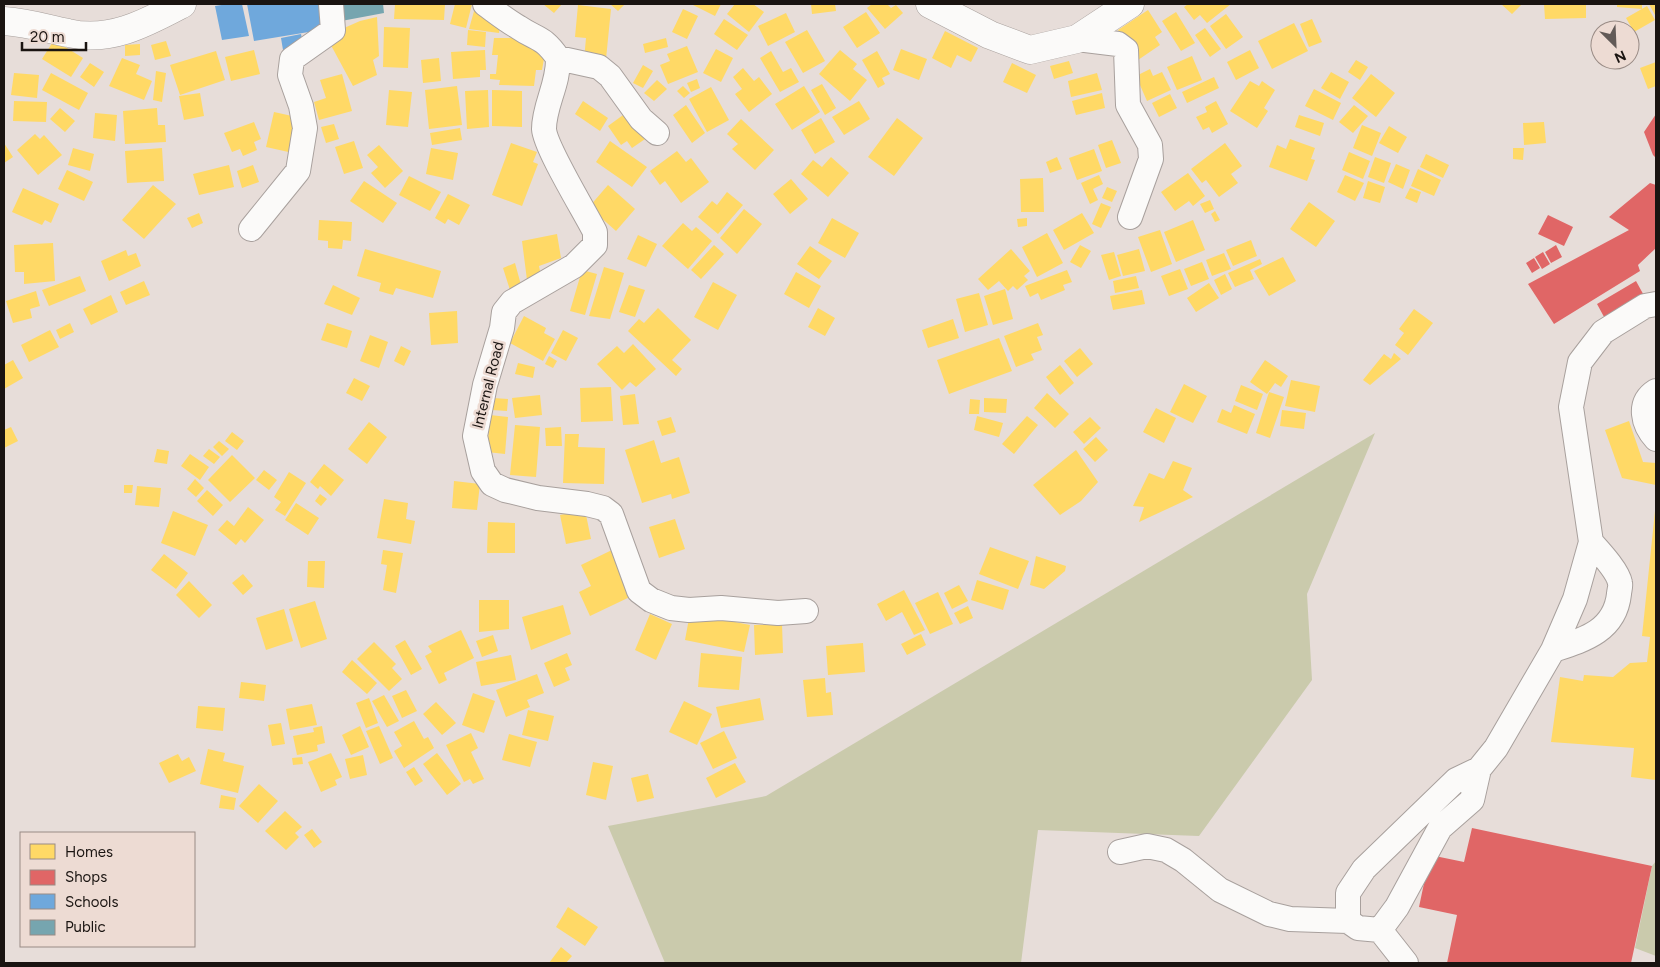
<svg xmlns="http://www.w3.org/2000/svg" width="1660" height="967" font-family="Figtree,sans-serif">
	<rect width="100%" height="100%" fill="#e7ddd9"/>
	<path fill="#cacaac" d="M1375,433L1307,594L1312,680L1199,836L1038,830L1021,963H665L608,826L766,796Z
		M1656,861V956L1635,948L1652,866Z"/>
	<path fill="#ffd966" d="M395,4H445L444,20L394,19Z
		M455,4H472L466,28L450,24Z
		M476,4L500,25L499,33L469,29Z
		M543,4H562L554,13Z
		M610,4H625L618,11Z
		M691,4H721L715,16Z
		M735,4H753L764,12L749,32L727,14Z
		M811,4H835L836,11L812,14Z
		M872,4H887L891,8L896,5L903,13L885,29L867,8Z
		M1188,4H1231L1207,23L1200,15L1194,20L1184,7Z
		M1501,4H1522L1512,14Z
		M1544,4H1586V18L1545,19Z
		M1617,4H1642V9L1617,7Z
		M1649,4H1656V15H1655Z
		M578,5L611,9L606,59L584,60L586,38L575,37Z
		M1647,6L1655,20L1634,32L1626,18Z
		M683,9L698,16L687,39L672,32Z
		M1148,10L1162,32L1155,37L1160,45L1138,60L1118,30Z
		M866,12L880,33L857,48L843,27Z
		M1176,12L1195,43L1181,51L1162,21Z
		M786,13L795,32L768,46L758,26Z
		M1226,14L1243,37L1226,49L1210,26Z
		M377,17L379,56L373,60L377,75L353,86L326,36L360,21Z
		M724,19L748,35L737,50L714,34Z
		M1312,19L1322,42L1309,47L1300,24Z
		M1294,23L1308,51L1272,69L1258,41Z
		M384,27L410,28L408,68L383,67Z
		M1205,28L1221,49L1210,57L1195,35Z
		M468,30L486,32L485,47L467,45Z
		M807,30L825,61L803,73L785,42Z
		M945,31L978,48L971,62L957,55L951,68L932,58Z
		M494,38H522L545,53L542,70H536L534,86L499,85L500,80L490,79V74H496L498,55H492Z
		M666,38L668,47L645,53L643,44Z
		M54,40L83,58L71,77L42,59Z
		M166,41L171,56L155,60L151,45Z
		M140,44V55L125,56V45Z
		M687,46L698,72L668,84L660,65L670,61L667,54Z
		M716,49L733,58L721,82L703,73Z
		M901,49L927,59L919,80L893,70Z
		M254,50L260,74L231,81L225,57Z
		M485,50L486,70H480V77L453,79L451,52Z
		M840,50L857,64L853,69L867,80L850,101L819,74Z
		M1250,50L1259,68L1236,80L1227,62Z
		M216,51L225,80L180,95L170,65Z
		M771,51L783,72L791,68L799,82L780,92L760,58Z
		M877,51L890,74L882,78L885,84L878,88L862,60Z
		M1192,56L1202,80L1177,90L1167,67Z
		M122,58L140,65L136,74L152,81L144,100L109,86Z
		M439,58L441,81L423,83L421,60Z
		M1356,60L1368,67L1360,80L1348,72Z
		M1069,61L1073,73L1054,79L1050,66Z
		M1656,62V86L1648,89L1640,68Z
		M90,63L104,72L94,87L80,77Z
		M1012,63L1036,75L1027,93L1003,82Z
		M643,65L653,71L643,88L633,83Z
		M743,68L754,81L759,77L772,94L749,112L735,94L742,89L733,77Z
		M1150,69L1153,76L1162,72L1171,90L1147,101L1136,76Z
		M156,71L166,73L162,102L153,100Z
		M1331,72L1349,82L1340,99L1321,88Z
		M14,73L39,75L37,98L11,95Z
		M51,73L88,93L79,110L42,90Z
		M1097,73L1102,90L1071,97L1068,81Z
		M342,74L352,111L319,120L314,102L326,98L320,80Z
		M1371,74L1395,93L1376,117L1352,98Z
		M1214,77L1219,88L1187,103L1182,92Z
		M697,79L700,88L691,92L687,83Z
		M657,80L667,89L654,101L644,93Z
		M1250,81L1259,86L1262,81L1275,90L1264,108L1268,111L1257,128L1230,111Z
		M822,84L836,108L825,115L811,90Z
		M457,86L462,125L429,129L425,90Z
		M683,86L690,93L684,98L677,91Z
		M804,86L820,112L792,130L775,104Z
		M711,87L729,120L707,132L689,99Z
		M1314,89L1341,103L1333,120L1305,106Z
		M389,90L412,92L408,127L386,125Z
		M488,90L489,127L467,129L465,91Z
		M492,90L522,91V127L492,126Z
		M200,93L204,116L184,120L179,96Z
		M1102,93L1105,108L1076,115L1072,101Z
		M1170,94L1177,108L1159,117L1152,103Z
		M14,101L47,102L46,122L13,121Z
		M583,101L608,118L600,131L575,114Z
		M859,101L870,119L844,135L832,117Z
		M1216,101L1228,124L1212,133L1209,127L1203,130L1196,117L1207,112L1205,107Z
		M686,105L705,133L692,143L673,115Z
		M1354,105L1368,116L1353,133L1339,122Z
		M60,108L75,121L65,132L50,119Z
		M157,108L158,125H165L166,142L125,144L123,111Z
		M630,110L648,137L632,148L627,141L621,145L608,126Z
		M274,112L301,118L293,153L266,147Z
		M95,113L117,115L115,141L93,138Z
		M1299,115L1324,123L1320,136L1295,127Z
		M821,118L835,142L815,154L801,130Z
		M897,118L923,138L894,176L868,157Z
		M741,119L774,150L755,170L732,149L738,144L727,134Z
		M254,122L261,139L254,142L257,150L243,156L240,149L232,152L224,133Z
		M1544,122L1546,143L1524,145L1523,123Z
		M334,124L339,139L326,143L321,127Z
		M1362,125L1381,133L1372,156L1353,148Z
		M1389,126L1407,137L1398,153L1379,143Z
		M460,128L462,140L432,145L430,133Z
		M35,134L40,139L44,135L62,155L38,175L17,150Z
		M1290,139L1315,148L1311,159L1315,160L1307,181L1269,167L1277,145L1286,149Z
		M1112,140L1121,163L1106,168L1098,145Z
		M354,141L363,168L344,174L335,147Z
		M610,141L647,167L632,187L596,162Z
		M4,143L13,157L4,163Z
		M511,143L537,152L533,162L538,164L522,206L492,195Z
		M1225,143L1242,166L1231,174L1238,183L1219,197L1206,180L1202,183L1191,169Z
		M379,145L403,171L385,188L371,173L378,167L367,155Z
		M73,148L94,154L90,171L68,165Z
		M162,148L164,181L127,183L125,151Z
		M431,148L458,153L453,180L426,174Z
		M1513,148H1524L1523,160L1513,159Z
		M1094,149L1102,171L1077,180L1069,158Z
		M677,151L686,162L691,158L709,182L681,203L665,181L660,185L650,171Z
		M1349,152L1370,161L1363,179L1342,170Z
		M1426,154L1449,165L1443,178L1420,167Z
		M831,157L849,173L828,197L801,174L813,160L822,167Z
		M1057,157L1062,169L1050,173L1046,162Z
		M1375,157L1391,163L1384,183L1368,177Z
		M1396,164L1410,170L1403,189L1388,182Z
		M229,165L234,187L199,195L193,174Z
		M253,165L259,182L242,188L237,171Z
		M1418,169L1441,180L1434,196L1411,186Z
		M67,170L93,182L84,201L58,189Z
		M1188,173L1205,196L1193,206L1189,201L1175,211L1161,192Z
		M1099,175L1103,184L1093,189L1098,200L1090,204L1081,183Z
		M1345,175L1364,183L1355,201L1337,192Z
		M409,176L441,192L430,211L399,195Z
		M1043,178L1044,212H1021L1020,179Z
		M791,179L808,199L790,214L773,194Z
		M364,181L397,203L383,223L350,201Z
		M1368,181L1385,187L1380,203L1363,198Z
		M153,185L176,204L144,239L122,220Z
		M608,185L635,209L616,231L589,207Z
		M1107,187L1117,191L1112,202L1102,198Z
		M23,188L59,204L51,223L45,220L42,225L12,212Z
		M1410,188L1421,192L1417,203L1405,198Z
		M727,192L743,205L718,234L698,217L712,201L717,205Z
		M448,194L470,205L459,225L448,219L445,224L435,218Z
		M1210,200L1214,209L1205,213L1200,204Z
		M1309,202L1335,221L1316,247L1290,229Z
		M1101,203L1111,207L1101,228L1092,224Z
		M744,209L762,224L737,254L720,238Z
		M1215,211L1220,220L1215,222L1211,214Z
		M199,213L203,223L192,228L187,218Z
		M1082,213L1094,233L1064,250L1053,230Z
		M832,218L859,233L845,258L818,243Z
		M1027,218V226L1018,227L1017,219Z
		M319,220L352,222L351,241L343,240L342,249L328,248V241L318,240Z
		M1193,220L1205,250L1176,262L1164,232Z
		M683,223L692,231L696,227L712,241L688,269L662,246Z
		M1160,230L1172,264L1151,272L1138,237Z
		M1047,233L1063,263L1037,277L1022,247Z
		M557,234L561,258L539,266L541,276L527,280L522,241Z
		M638,235L657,244L646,267L627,259Z
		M1251,240L1257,256L1233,266L1226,250Z
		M53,243L55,281L24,284V272H15L14,245Z
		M714,245L724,254L701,279L691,270Z
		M1080,245L1091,251L1081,268L1070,262Z
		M810,246L832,261L819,279L797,264Z
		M365,249L441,271L433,298L396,288L393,295L379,291L381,283L357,276Z
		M1011,249L1030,271L1024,276L1028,280L1017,290L1013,286L1008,291L999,281L988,290L978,279Z
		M1139,249L1145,271L1123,276L1117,255Z
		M126,250L128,256L136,253L141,266L109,281L101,261Z
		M1114,252L1121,276L1109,280L1101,255Z
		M1224,253L1231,269L1212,276L1206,260Z
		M1283,257L1296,281L1269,296L1254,271Z
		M1260,259L1262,264L1250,270L1254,279L1235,287L1228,273Z
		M1202,262L1209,279L1191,286L1184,269Z
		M515,263L521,285L510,290L503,268Z
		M604,267L624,273L610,319L589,316Z
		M1180,269L1188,289L1169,296L1161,276Z
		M582,270L597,274L585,315L570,311Z
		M1067,270L1072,282L1063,285L1065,290L1041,300L1038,293L1030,297L1025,286Z
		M796,272L821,286L809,308L784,294Z
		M1225,274L1232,289L1221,295L1214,280Z
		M80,276L86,291L49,306L42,290Z
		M1136,276L1139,288L1115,293L1113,281Z
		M144,281L150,295L126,305L120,292Z
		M713,282L737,295L718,330L694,317Z
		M1209,283L1219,298L1196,312L1187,298Z
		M333,285L360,298L352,315L324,304Z
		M629,285L645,290L635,317L619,312Z
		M1005,289L1013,319L993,325L984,296Z
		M1142,290L1145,304L1113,310L1110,296Z
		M36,291L40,306L30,309L32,318L13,323L6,301Z
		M979,293L988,325L965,332L956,299Z
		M111,295L118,312L91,325L83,309Z
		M658,308L691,340L672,360L682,369L676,376L628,331L639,319L644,323Z
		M818,308L835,318L825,336L808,327Z
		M1414,309L1433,323L1408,355L1395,345L1404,333L1399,329Z
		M457,311L458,343L431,345L429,313Z
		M524,316L546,328L544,333L555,339L543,361L510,343Z
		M953,319L959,338L928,348L922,330Z
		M70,323L74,332L60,339L56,330Z
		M327,323L352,331L347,348L321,340Z
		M1038,323L1043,335L1037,337L1042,350L1031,354L1034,360L1016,367L1004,336Z
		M50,330L59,347L29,362L21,345Z
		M563,330L578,338L566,361L551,353Z
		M370,335L388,342L379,368L360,361Z
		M999,338L1012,371L949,394L937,360Z
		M633,344L656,369L636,387L630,382L622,390L597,364L617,346L624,353Z
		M401,346L411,351L404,366L394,361Z
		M1080,348L1093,364L1077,377L1064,361Z
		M1394,353L1401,359L1370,385L1363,380L1384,354L1391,359Z
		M549,356L557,361L553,368L545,364Z
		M13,360L23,378L4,389V365Z
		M1265,360L1288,376L1281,387L1275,383L1267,394L1250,382Z
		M518,363L535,367L533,378L515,374Z
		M1060,365L1074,383L1060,395L1046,377Z
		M354,378L370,386L362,401L346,393Z
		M1291,380L1320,386L1315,412L1285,406Z
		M1184,384L1207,396L1193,423L1170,412Z
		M1241,385L1263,394L1257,410L1235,401Z
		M611,387L613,421L581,422L580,388Z
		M1269,392L1284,397L1270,438L1256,433Z
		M1047,393L1069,414L1055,428L1034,408Z
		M635,394L639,424L623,425L620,396Z
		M540,395L542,415L515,418L512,398Z
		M493,398L508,399L507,411L492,410Z
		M984,398L1007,399L1006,413L984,412Z
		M970,399L980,400L979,414H969Z
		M1234,405L1255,414L1247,434L1217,422L1222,409L1231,413Z
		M1156,408L1176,418L1164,443L1143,432Z
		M1282,410L1306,413L1304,429L1280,426Z
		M490,415L508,417L505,454L487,452Z
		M977,416L1003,423L999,437L974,430Z
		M1027,416L1038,425L1014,454L1002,444Z
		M671,417L676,432L662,436L657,421Z
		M1090,417L1101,428L1084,444L1073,432Z
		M1629,421L1643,462L1656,463V485L1622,478L1605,430Z
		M369,422L387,437L367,464L348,449Z
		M515,425L540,427L536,477L510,475Z
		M11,427L18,441L4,448V430Z
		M561,427L562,446H546L545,428Z
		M232,432L244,441L237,450L225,441Z
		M565,434H579L578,447L605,448L604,484L563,483Z
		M1096,437L1108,450L1095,462L1083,449Z
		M654,440L661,463L679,457L690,493L672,499L671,494L642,503L625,450Z
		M219,441L229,449L222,456L213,447Z
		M157,449L169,451L167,464L154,462Z
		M209,449L220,457L214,464L203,456Z
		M1076,450L1098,482L1081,501L1060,515L1033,485Z
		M190,454L209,467L200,480L181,466Z
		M232,455L255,478L230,502L208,480Z
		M1173,461L1192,468L1183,490L1193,497L1139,522L1144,507L1133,506L1149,473L1164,479Z
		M324,464L344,480L331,496L320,486L318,489L310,482Z
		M264,470L277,480L269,490L256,480Z
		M289,472L306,483L285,516L275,510L281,502L274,497Z
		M195,479L204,488L196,497L187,489Z
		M454,481L480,484L477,510L452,508Z
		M124,485H133L132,493H124Z
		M137,486L161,488L159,507L135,505Z
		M207,490L223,505L213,516L197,501Z
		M320,494L327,499L321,506L315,501Z
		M384,499L408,503L406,519L415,521L411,544L377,538Z
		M296,503L319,518L308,535L285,520Z
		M248,507L264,520L245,543L241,539L236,545L218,530L227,520L234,526Z
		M585,510L591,539L566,544L560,515Z
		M173,511L208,525L195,556L161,543Z
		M1655,511H1656V780L1631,777L1634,748L1551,742L1560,677L1583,681L1584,675L1613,677L1630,663L1647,662L1650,637L1642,636Z
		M675,519L685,549L659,558L649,527Z
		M488,522L515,523V553H487Z
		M990,547L1029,561L1018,589L979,574Z
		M383,550L403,553L396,593L383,590L387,565L381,564Z
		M612,550L634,595L590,616L579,592L591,586L581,565Z
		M164,554L188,573L176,589L151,570Z
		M1036,556L1066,566L1065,571L1044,589L1030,585Z
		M308,561H325L324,588L307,587Z
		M243,574L253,586L243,595L232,583Z
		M977,580L1009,590L1003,610L971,600Z
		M189,581L212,605L199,618L176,595Z
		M959,585L968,601L952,609L944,593Z
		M904,590L925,630L914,635L902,612L886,621L877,604Z
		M938,592L953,624L930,634L915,603Z
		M479,600H509V629L479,632Z
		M315,601L327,639L301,648L289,609Z
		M563,605L571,634L531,650L522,617Z
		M968,606L973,618L960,624L954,613Z
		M284,609L293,641L266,650L256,618Z
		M690,613L750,625L744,652L685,640Z
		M650,614L672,624L656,660L635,650Z
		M782,624L783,653L755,655L754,625Z
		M461,630L474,658L444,673L447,680L439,684L425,656L432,652L428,646Z
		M921,634L926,645L907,655L901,644Z
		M493,635L498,651L482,657L476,641Z
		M405,640L422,669L411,675L395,646Z
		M374,642L396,664L392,668L402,679L389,691L357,659Z
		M863,643L865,672L828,675L826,646Z
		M567,653L572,665L565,668L570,680L554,687L544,663Z
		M701,653L742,657L739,690L698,687Z
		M511,655L516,680L481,686L476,662Z
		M352,660L377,683L367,694L342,672Z
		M537,674L544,693L527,700L530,707L506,717L496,690Z
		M825,678L826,693L831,692L833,715L807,717L803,680Z
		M241,682L266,685L264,701L239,698Z
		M406,690L417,711L402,718L392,696Z
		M473,693L495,701L484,733L462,725Z
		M384,695L399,721L387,727L372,701Z
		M369,698L378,723L366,728L356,703Z
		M760,698L764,720L721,728L716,707Z
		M684,701L712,714L697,745L669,732Z
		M436,702L456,723L442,735L423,714Z
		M312,704L317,725L290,730L286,709Z
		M198,706L225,708L223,731L196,728Z
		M528,710L554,716L548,741L522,735Z
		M414,721L424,739L428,737L434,748L404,768L394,751L402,746L394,732Z
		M281,723L285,744L272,746L268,725Z
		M322,726L325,743L317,745L318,751L297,755L293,736L314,732L313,728Z
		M360,726L369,747L351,755L342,735Z
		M379,726L393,758L380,764L366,731Z
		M724,731L737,758L713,769L700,743Z
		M471,733L478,748L471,752L484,779L473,784L470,779L464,782L446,745Z
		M509,734L537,742L530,767L502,760Z
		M208,749L225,753L223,761L244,766L238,793L200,784Z
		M331,753L342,777L335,780L337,785L321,792L308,762Z
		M437,753L461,784L447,795L423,764Z
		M178,754L182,761L189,757L196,771L169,783L159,763Z
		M363,755L367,775L350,779L345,759Z
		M302,757L303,764L293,765L292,758Z
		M593,762L613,766L606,800L586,795Z
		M735,763L746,782L716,798L706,778Z
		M414,767L423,781L415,786L406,772Z
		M648,774L654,798L637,802L631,778Z
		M259,784L278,801L258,823L239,806Z
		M221,795L236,798L234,810L219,808Z
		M285,811L302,827L295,833L299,837L286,850L265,831Z
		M312,829L322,842L314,848L304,835Z
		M568,907L598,927L585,946L556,927Z
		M561,947L572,956L566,963H549Z"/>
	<path fill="#e06666" d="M1656,114V158L1653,155L1644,132Z
		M1650,183L1656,185V248L1638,265L1640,271L1554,324L1528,284L1629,230L1609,217Z
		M1548,215L1573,227L1564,246L1538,234Z
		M1556,245L1562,257L1551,263L1545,252Z
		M1543,252L1550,264L1542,269L1535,257Z
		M1534,258L1540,268L1532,273L1526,263Z
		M1636,281L1647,301L1609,326L1597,304Z
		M1472,828L1652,866L1631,963H1447L1457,915L1419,907L1430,855L1464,862Z"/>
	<path fill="#6fa8dc" d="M228,4H242L249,36L222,40L215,6Z
		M247,4H323L327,29L254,41Z
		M301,34L304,47L283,50L281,38Z"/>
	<path fill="#76a5af" d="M333,4H383L384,13L336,22Z"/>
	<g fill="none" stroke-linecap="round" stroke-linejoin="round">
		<g stroke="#a8a09d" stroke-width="26">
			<path id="minor" d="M485,4C496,12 506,20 518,27C537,40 543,36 558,58C559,84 544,105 544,129C545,147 585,212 595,232V245L574,266L512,302L504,312L502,328L485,385L475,436L483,471L492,484L505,490L538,498L587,504L603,508L611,514L639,591L651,600L671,608L689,610L721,608L778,613L806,611
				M1077,39L1118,44L1126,50L1128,105L1150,145L1151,159L1130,217
				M558,58L599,67L610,76L641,119L657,133
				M251,229L298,171L305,128L301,106L290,75L292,59L333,30L331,4
				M1656,391C1637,403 1643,425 1656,439
				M1553,650C1584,640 1615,631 1619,594C1619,591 1621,586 1620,583C1618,571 1599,551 1591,542
				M1120,852L1147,846L1166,850L1183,860L1220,890L1269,914L1290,919L1348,921L1358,928L1380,930L1397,907L1440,828L1472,800L1479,769L1496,748L1553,650L1575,599L1591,542L1571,407L1580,362L1603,332L1645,306L1656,304
				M1348,921V893L1364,869L1456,780L1479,769
				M1380,930L1406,963"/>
		</g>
		<g stroke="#a8a09d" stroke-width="29">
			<path id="major" d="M930,4L990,35L1030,50L1077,39L1130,4
				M4,21C29,23 44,28 68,33C110,43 146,23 182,4"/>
		</g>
		<use href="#minor" stroke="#fbfaf9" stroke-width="24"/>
		<use href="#major" stroke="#fbfaf9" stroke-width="28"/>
	</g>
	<g text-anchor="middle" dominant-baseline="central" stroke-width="5" stroke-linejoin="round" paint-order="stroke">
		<g font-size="15" fill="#1a1411" stroke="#eddbd3">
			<text transform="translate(488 385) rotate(-76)">Internal Road</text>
		</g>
	</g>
	<rect width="1660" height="967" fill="none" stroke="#1a1411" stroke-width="10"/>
	<rect x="20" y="832" width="175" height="115" fill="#eddbd3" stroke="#998b85"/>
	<rect x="30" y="844" width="25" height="15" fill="#ffd966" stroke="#998b85"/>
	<text x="65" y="857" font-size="15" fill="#1a1411">Homes</text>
	<rect x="30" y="870" width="25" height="15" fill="#e06666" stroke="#998b85"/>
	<text x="65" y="882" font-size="15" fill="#1a1411">Shops</text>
	<rect x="30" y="894" width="25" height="15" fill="#6fa8dc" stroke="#998b85"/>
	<text x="65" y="907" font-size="15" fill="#1a1411">Schools</text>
	<rect x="30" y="920" width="25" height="15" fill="#76a5af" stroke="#998b85"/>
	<text x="65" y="932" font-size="15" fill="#1a1411">Public</text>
	<g transform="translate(1615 45) rotate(156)"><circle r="24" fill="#eddbd3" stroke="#998b85"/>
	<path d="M0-4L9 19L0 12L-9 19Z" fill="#625a57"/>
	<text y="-8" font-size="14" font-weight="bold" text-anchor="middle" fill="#1a1411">N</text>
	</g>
	<path d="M22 42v8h64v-8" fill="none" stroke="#1a1411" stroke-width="2.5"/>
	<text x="30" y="42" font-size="15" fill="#1a1411" stroke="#eddbd3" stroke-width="4" paint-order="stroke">20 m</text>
</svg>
